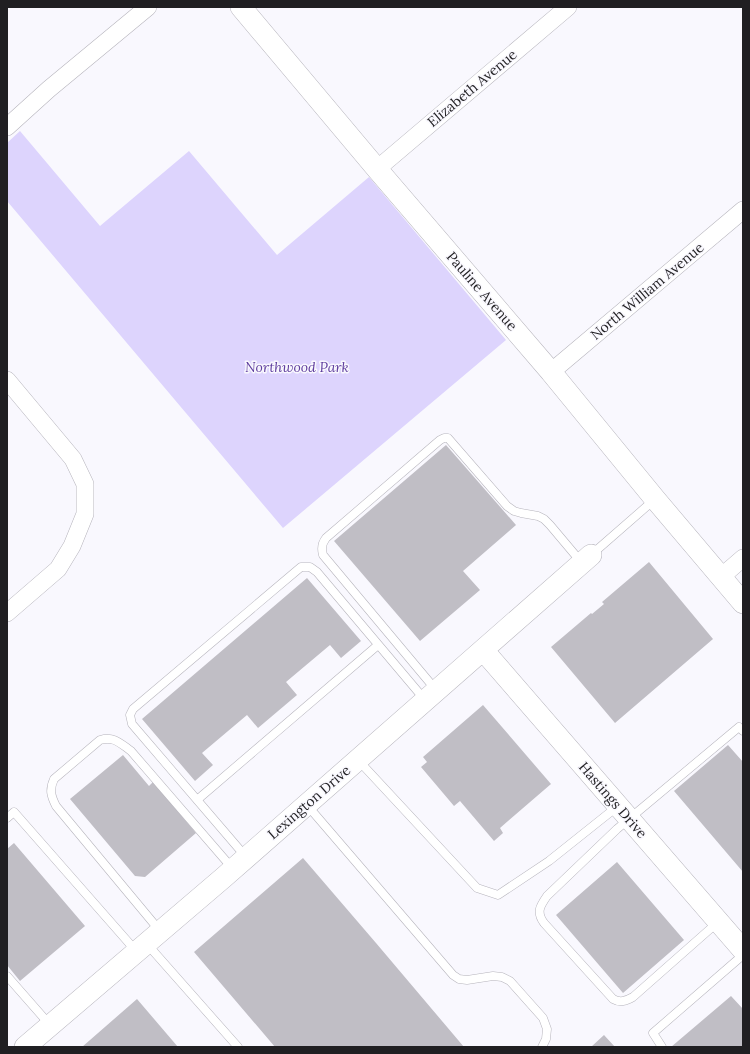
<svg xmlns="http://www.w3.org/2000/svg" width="750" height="1054" font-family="Lora,serif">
	<rect width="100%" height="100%" fill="#f9f8fe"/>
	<path fill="#ddd4fd" d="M20,131L100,226L189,151L277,255L369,177L506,340L283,528L7,201V143Z"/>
	<path fill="#c0bec5" d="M446,445L516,525L463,571L480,590L420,641L334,541Z
		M649,562L713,639L615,723L551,647L591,613L592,614L604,604L602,602Z
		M307,578L361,641L341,658L330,645L286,682L297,695L258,728L247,715L202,753L213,765L195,781L142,719Z
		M483,705L551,784L500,828L503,833L494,841L460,801L454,806L421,767L427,762L423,757Z
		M728,745L743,762V872L674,791Z
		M123,755L149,786L153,782L196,833L145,877L135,876L70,799Z
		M14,843L85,926L20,981L7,965V849Z
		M303,858L376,943L464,1047H275L194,952Z
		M617,862L684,940L623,993L556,915Z
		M731,996L743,1009V1047H671Z
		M137,999L178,1047H82Z
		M604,1035L615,1047H591Z"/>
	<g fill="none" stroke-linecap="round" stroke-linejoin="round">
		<g stroke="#b6b4bc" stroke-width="9">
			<path id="service" d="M591,555L654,500
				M436,690L323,555C321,548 322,543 326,538L440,440L444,438H448L507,506L514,511L521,513L538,516L544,519L550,525L582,563
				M358,760L477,888L498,895L549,861L618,806
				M197,800L378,645
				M307,805L453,975L459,979L467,980L493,976L502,977L510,981L543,1018L547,1029L546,1039L542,1047
				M7,818L14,812L136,951
				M246,857L132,724L130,715L133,709L301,567H310L317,572L425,700
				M718,922L633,997C626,1001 620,1003 613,999L544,923C536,912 540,906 547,896L617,829L739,727L743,731
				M160,931L56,806C51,796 49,790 54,779L100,740C114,736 120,743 131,751L233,869
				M147,944L238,1047
				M7,976L50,1025
				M662,1047L653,1033L743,955"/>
		</g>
		<g stroke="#b6b4bc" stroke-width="18">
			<path id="minor" d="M7,127L49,89L148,7
				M377,169L568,7
				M551,372L743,210
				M7,380L73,459L85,484V514L72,546L58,569L7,613
				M721,577L743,558"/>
		</g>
		<g stroke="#b6b4bc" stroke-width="22">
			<path id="tertiary" d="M241,7L377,169L551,372L655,499L743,603
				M483,650L743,950
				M25,1047L223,878L591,555"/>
		</g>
		<use href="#service" stroke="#fff" stroke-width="8"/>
		<use href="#minor" stroke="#fff" stroke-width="17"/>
		<use href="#tertiary" stroke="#fff" stroke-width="21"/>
	</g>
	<g text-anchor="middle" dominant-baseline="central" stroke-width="3" stroke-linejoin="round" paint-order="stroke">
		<g font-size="14" fill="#201f22" stroke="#f9f8fe">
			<text transform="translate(472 88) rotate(-40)">Elizabeth Avenue</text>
			<text transform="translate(482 291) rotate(49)">Pauline Avenue</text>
			<text transform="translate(647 291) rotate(-40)">North William Avenue</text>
			<text transform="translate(613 800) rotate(49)">Hastings Drive</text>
			<text transform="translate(309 802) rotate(-41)">Lexington Drive</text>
		</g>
		<g font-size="14" font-style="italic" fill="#603f9f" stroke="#f9f8fe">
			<text x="297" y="367">Northwood Park</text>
		</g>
	</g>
	<rect width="750" height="1054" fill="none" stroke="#201f22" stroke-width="16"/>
</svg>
